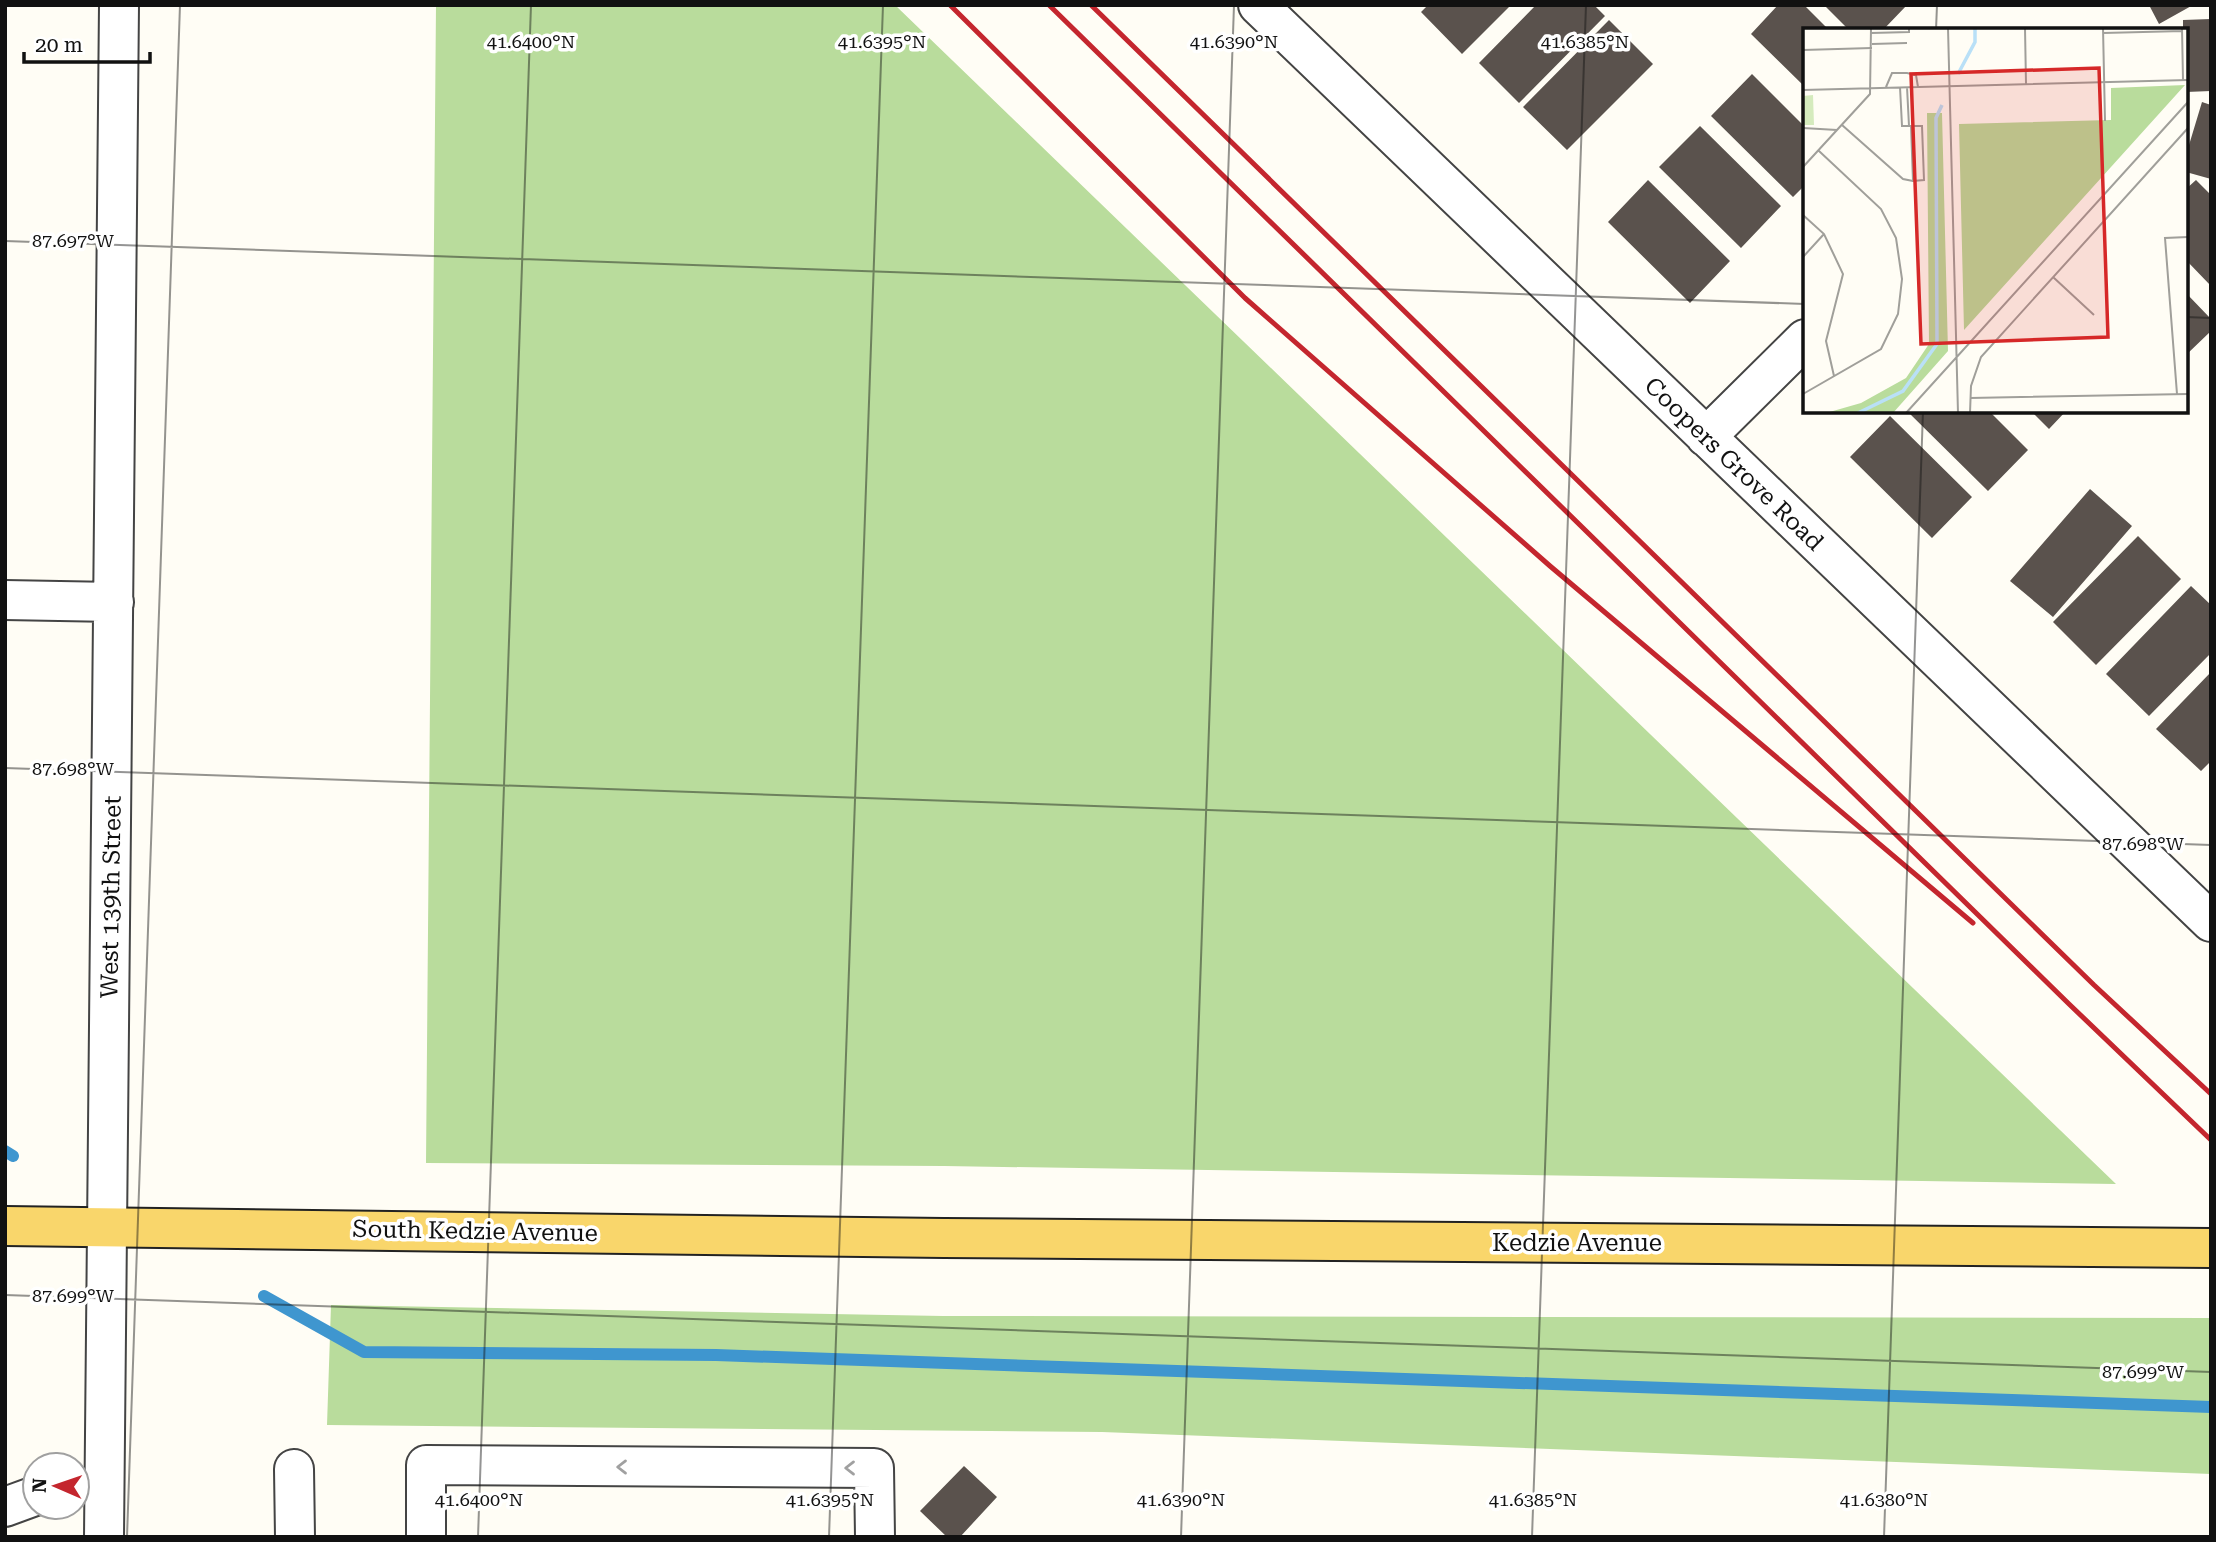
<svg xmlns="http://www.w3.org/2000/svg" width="2216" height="1542" font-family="'Roboto Serif',serif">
	<rect width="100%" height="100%" fill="#fffdf5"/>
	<path fill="#b9dc9c" d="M436,5H895L2116,1184L944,1166L426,1163Z
		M331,1305L943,1316L2211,1318V1474L1102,1432L327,1425Z"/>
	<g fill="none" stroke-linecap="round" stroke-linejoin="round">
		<path stroke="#3f96cf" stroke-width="12" d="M5,1151L13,1156
			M264,1296L364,1352L716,1355L2211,1407"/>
	</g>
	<path fill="#5a524d" d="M1428,5H1511L1462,54L1421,12Z
		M1536,5H1594L1605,16L1519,103L1479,63Z
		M1778,5H1804L1829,30H1805V87L1751,34Z
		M1824,5H1907L1883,30H1849Z
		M2149,5H2193L2159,24Z
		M2211,19V91L2186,92V30H2183V20Z
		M1609,20L1653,64L1567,150L1523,107Z
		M1752,74L1805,127V185L1793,197L1711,116Z
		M2202,102L2211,105V179L2186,172V155Z
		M1700,126L1781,206L1741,248L1659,167Z
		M1648,180L1730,261L1690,303L1608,222Z
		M2196,180L2211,195V286L2186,260V189Z
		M2186,293L2211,319V331L2186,355Z
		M1907,411H1989L2028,450L1988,491Z
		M2031,411H2066L2049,429Z
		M1890,416L1972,497L1932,538L1850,457Z
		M2090,489L2132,526L2053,617L2010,581Z
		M2138,536L2181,579L2096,665L2053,622Z
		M2191,586L2211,605V653L2149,716L2106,674Z
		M2211,672V761L2201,771L2156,729Z
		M964,1466L997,1497L960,1537H947L920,1511Z"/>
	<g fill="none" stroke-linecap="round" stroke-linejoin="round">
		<g stroke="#444" stroke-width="42">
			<path id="minor" d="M1258,5L2211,922
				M1706,437L1805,339
				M5,600L114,602
				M294,1469L295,1537
				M5,1507L35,1496
				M104,1537L119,5
				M426,1537V1465L874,1468L875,1537"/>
		</g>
		<g stroke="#222" stroke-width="42">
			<path id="major" d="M5,1226L944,1238L2211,1248"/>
		</g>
		<use href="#minor" stroke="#fff" stroke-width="38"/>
		<use href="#major" stroke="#f9d66b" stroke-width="38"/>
		<path stroke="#c4262e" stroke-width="5" d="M950,5L1245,298L1550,566L1973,923
			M1049,5L2069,1004L2211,1140
			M1091,5L2094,985L2211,1094"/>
	</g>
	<defs><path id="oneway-chevron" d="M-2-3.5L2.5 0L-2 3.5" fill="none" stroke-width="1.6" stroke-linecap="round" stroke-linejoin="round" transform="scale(1.75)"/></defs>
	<g stroke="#a0a0a0">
		<use href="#oneway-chevron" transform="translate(622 1467) rotate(-180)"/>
		<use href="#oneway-chevron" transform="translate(850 1468) rotate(-180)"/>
	</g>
	<path fill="none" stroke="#111" stroke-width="2" stroke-opacity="0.45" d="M1936,30L1937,5M5,241L1805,304M2186,317L2211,318M5,768L2211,845M5,1295L2211,1372M127,1537L180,5M478,1537L531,5M829,1537L883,5M1181,1537L1234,5M1532,1537L1586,5M1884,1537L1923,411"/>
	<g text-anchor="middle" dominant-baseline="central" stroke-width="7" stroke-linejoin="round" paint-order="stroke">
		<g font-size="24" fill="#111" stroke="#fff">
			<text transform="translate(1734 464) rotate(44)">Coopers Grove Road</text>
			<text transform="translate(111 897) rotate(-89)">West 139th Street</text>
			<text transform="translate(475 1231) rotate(1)">South Kedzie Avenue</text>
			<text x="1577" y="1243">Kedzie Avenue</text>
		</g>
	</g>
	<g transform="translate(1803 28)">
		<rect width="385" height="385" fill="#fffdf5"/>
		<path d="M10,67L11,97H0V68Z" fill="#d5ebbd"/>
		<path d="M382,57L161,302L156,96L308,92V60ZM124,85H139L145,323L90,385H23L58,375L103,350L126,316Z" fill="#b9dc9c"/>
		<path fill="none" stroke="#b9e0f7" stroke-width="3.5" d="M155,46L172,14V0M55,385L100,363L134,316L133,90L139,77"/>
		<path fill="none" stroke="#a09f9a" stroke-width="2" d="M145,0L155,385M222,0L223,56M300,0L302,93M379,0L380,52M68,5L106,4V0M300,5L380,3M69,16L104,15M0,22L69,20M83,59L89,45H104L113,47L115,59M97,59L99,98H119L121,152L110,153L108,98M104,59L106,98M0,62L385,52M39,97L100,151L110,153M0,100L34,102M0,139L67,66L68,0M0,187L21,206L40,246L23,313L31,348M0,229L21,206M250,249L291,287M0,366L78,321L95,286L99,251L93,210L78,181L16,123M374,366L362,210L385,209M167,370L385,366M103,385L385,74M167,385L168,358L178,329L385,100"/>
		<path fill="#d62828" fill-opacity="0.15" stroke="#d62828" stroke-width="3.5" d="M296,40L305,309L118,316L108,46Z"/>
		<rect width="385" height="385" fill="none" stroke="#111" stroke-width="3.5"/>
	</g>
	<g font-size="18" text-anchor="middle" fill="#111" stroke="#fff" stroke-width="7" stroke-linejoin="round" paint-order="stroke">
		<text x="531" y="48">41.6400°N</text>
		<text x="882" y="48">41.6395°N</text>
		<text x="1234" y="48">41.6390°N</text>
		<text x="1585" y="48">41.6385°N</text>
		<text x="73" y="247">87.697°W</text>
		<text x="73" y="775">87.698°W</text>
		<text x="2143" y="850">87.698°W</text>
		<text x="73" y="1302">87.699°W</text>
		<text x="2143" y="1378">87.699°W</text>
		<text x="479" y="1506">41.6400°N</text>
		<text x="830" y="1506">41.6395°N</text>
		<text x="1181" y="1506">41.6390°N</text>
		<text x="1533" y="1506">41.6385°N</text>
		<text x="1884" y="1506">41.6380°N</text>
	</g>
	<rect width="2216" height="1542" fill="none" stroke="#111111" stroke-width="14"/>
	<g transform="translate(56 1486) rotate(272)"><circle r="33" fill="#ffffff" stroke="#a0a0a0" stroke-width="2"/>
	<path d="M0-5L12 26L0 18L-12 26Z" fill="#c4262e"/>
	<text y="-10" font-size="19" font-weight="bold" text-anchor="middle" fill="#111111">N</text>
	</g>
	<path d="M24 52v10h126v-10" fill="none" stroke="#111111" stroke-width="3.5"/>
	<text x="35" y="52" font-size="21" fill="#111111" stroke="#ffffff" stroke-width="5" paint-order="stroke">20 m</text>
</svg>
